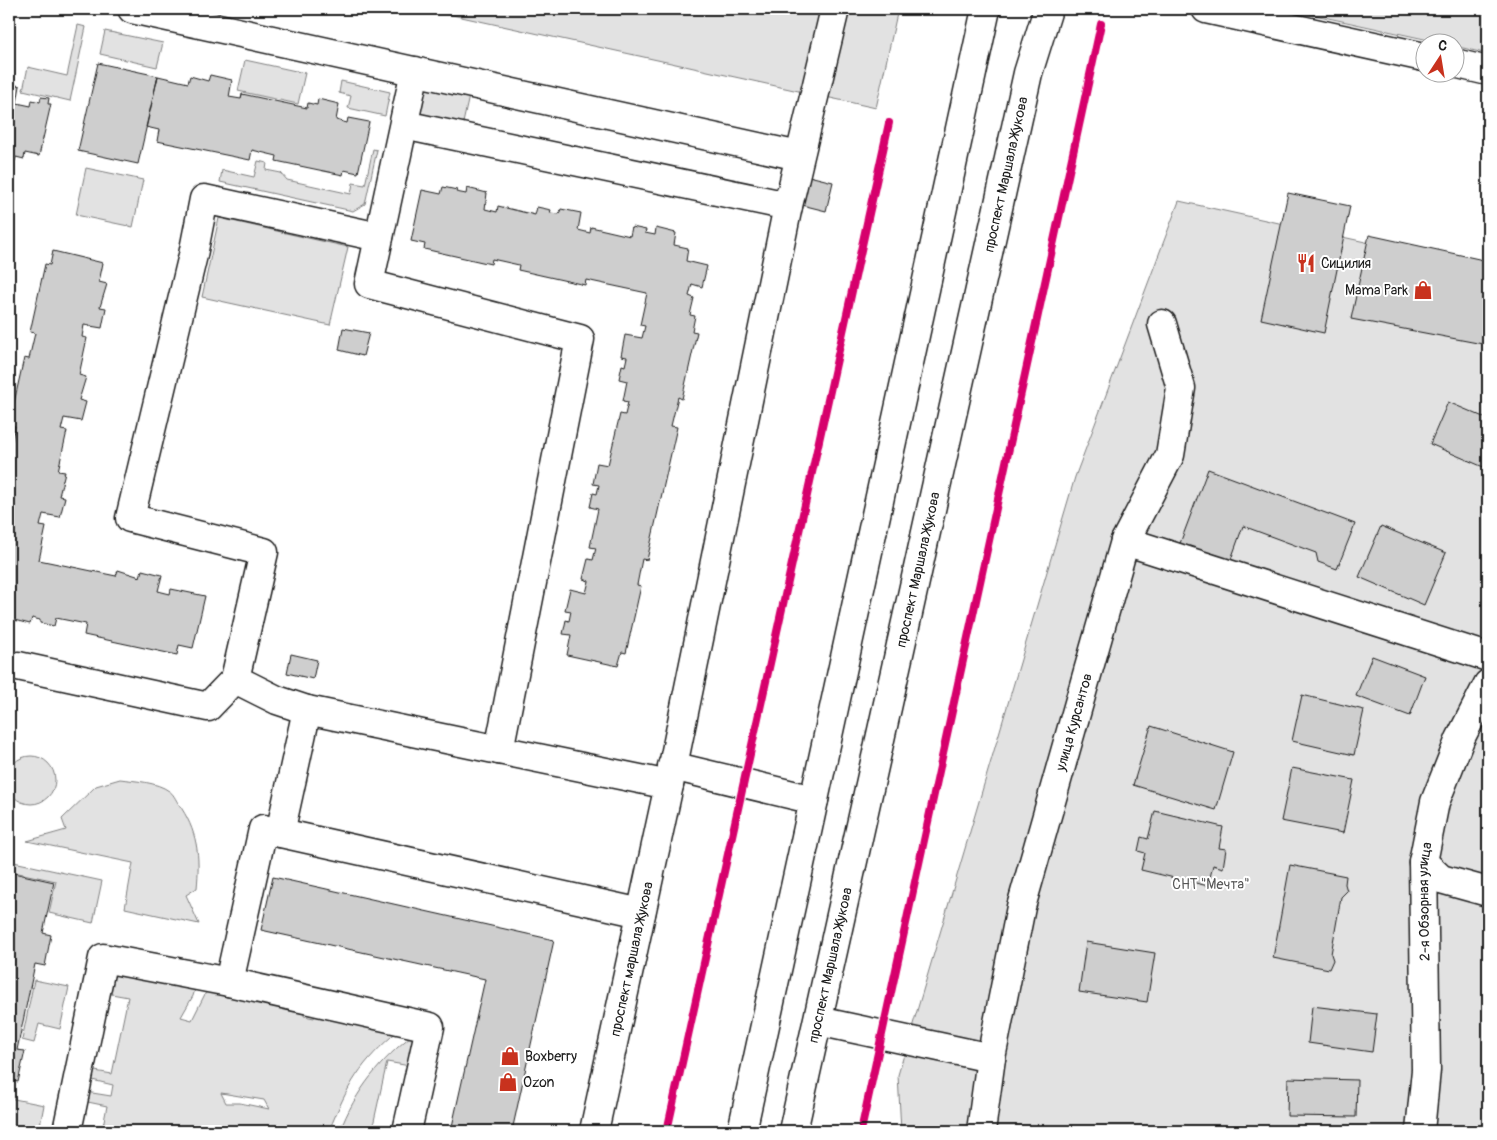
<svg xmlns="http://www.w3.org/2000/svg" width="1497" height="1140" font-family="Pangolin,sans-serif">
	<rect width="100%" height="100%" fill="#fff"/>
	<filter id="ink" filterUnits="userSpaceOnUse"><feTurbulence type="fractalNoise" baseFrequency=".02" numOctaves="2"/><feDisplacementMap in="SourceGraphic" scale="10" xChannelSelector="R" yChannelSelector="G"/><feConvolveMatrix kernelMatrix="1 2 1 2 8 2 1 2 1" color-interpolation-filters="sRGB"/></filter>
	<g filter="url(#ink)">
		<path fill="#e2e2e2" stroke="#7f7f7f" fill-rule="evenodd" d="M425,9H898L876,108Z
			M1287,9H1465L1488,14V54L1455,46L1454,42H1438Z
			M78,25L86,27L70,101L23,90L28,67L67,76Z
			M105,31L163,43L157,67L100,54Z
			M245,60L305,73L298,104L238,91Z
			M341,81L390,92L385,116L348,108L351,96L339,93Z
			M421,85L469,96L463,123L415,113Z
			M373,149L377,150L365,204L353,211L220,182L222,170L254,177L258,161L267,163L266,170L281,173L287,180L351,194L353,183L365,185Z
			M86,168L143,180L133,227L76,215Z
			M1179,201L1488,269V1131H901L898,1075L1075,477Z
			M219,218L348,247L330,325L202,297Z
			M7 780a24 24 0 1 1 48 0a24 24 0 1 1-48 0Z
			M120,779C135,781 157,782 169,791C173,793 176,800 178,803C198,831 200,856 197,888L186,895L199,924L125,908L133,863L27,841L66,830L62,819L96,786Z
			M9,861L102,881L93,923L49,913L56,881L9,871Z
			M119,971L196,986L193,996L181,1017L192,1020L208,988L305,1009L304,1016L314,1018L316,1011L399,1030C360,1063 348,1084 329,1131H102L107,1106L83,1101L86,1092L111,1096L113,1085L88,1079L89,1070L112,1074L128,997L106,993L111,977ZM221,1093L264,1100L269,1109L240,1103H226Z
			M34,980L69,987L60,1029L39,1024L34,1043L22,1040Z
			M415,1033L410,1066L387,1062L372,1130L374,1131H340C355,1091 381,1059 415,1033Z
			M9,1098L44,1105L39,1131H9Z"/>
		<path fill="#cecece" stroke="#1c1c1c" d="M98,63L158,76L138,164L78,151Z
			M210,75L232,80L229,97L241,99L242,94L307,108L308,103L317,105L318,99L339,104L336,120L347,123L348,118L369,122L358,173L344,170L343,175L276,161L277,156L252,150L250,160L157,141L159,130L146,127L158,76L188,83L190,76L208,81Z
			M9,83L20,86L17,103L31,106L32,100L40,102L41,97L49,98L48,104H51L39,156L25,153L24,159L16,157L15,161L9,160Z
			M801,174L833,182L826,211L794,203Z
			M443,187L457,190L456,192L466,194L467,188L487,193L485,209L497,212L498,206L535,215L537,207L551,210L550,213L559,214L561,209L581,213L578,230L590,233L591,227L630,236L632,227L646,230L645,233L655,235L656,228L676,233L674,245L688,248L686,261L707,266L702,287L692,284L689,296L694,298L690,315L695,316L692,331L697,332L682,399L678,397L671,426L677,427L647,560L642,559L637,585L641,586L626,653L622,652L618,666L567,655L571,635L563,634L566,620L569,621L571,611L565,610L570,589L586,593L589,581L583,579L588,559L593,560L596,548L590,547L598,509L590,507L593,493L597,494L599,485L593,484L597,463L608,465L620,414L625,415L628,402L623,401L627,381L619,379L622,365L625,366L627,357L621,356L625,335L642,338L645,326L640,325L647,293L586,280L585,285L518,270L519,265L492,259L491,264L424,249L425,244L411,241L422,190L441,194Z
			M1288,193L1350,206L1324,333L1261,319Z
			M1369,235L1488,261V345L1351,319Z
			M53,251L103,263L99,282L107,284L100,307L106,308L102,328L84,325L82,337L87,338L79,375L86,377L79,400L86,402L81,421L64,418L61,430L67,431L58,471L65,472L59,496L65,497L60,517L43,514L40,526L46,527L39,560L116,576L118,570L140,577L142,570L162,575L158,591L170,594L171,589L205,596L193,648L179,645L177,655L84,635L86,624L56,618L54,626L40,623V620L32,618L30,624L10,619L12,608L9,607V453L15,426L9,425L24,358L29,359L35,333L30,332L45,264L50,265Z
			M343,328L369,333L363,356L339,350Z
			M1448,402L1488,419V469L1430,444Z
			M1208,469L1355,524L1337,569L1318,562L1316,553L1243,526L1229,565L1179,546Z
			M1381,526L1446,553L1424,605L1359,577Z
			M291,654L317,660L313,679L287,673Z
			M1372,656L1425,676L1410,716L1356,696Z
			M1302,695L1364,710L1354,755L1292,741Z
			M1151,726L1233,752L1216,810L1133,785Z
			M1292,768L1354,780L1343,833L1281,821Z
			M1155,811L1223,827L1219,848L1226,849L1223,868L1213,865L1208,886L1141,870L1145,853L1138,851L1141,837L1148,839Z
			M1290,865L1346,876L1345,884L1347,891L1341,897L1331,954L1333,960L1329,969L1273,958Z
			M9,872L54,882L43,933L51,935L45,966L35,964L17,1050L25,1051L18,1082L9,1080V1083Z
			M273,877L554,940L512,1131H451L485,979L261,930Z
			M1086,942L1155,953L1147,1002L1079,992Z
			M1312,1006L1377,1014L1372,1052L1308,1043Z
			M1288,1078L1357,1080L1356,1117L1287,1116Z"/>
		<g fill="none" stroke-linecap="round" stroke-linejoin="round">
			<g stroke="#1c1c1c" stroke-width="31">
				<g id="minor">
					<path d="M132,9L799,156"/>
					<path d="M1206,9L1424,57"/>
					<path d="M1454,63L1488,71"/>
					<path d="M404,125L788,206L669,785L499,750L580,339L369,284L415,71"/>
					<path d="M788,206L835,9"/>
					<path d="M379,237L204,199L193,255L130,518L264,552L235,679L277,700L307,710L499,750"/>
					<path d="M1125,541L1488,657"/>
					<path d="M18,666L208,707L235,679"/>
					<path d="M672,766L814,800"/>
					<path d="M280,833L307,710"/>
					<path d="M1423,862L1441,879L1488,892"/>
					<path d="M229,982L263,829L641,913"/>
					<path d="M818,1021L991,1058"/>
					<path d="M67,1131L103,958L229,982L430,1027L407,1131"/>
					<path id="s1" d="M594,1131L669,785"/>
					<path d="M742,1131L986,9"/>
					<path id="s2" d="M793,1131L1028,73L1048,9"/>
					<path id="s3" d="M981,1131L991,1058L1021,907L1125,541L1170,455L1181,388L1162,324"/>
					<path id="s4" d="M1420,1131L1426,1070L1423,862L1435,802L1460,739L1488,684"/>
				</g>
			</g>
			<use href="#minor" stroke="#fff" stroke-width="28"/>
			<g stroke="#fff" stroke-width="11">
				<path id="cycleway" d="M667,1131L889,123
					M861,1131L1101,24"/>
			</g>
			<use href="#cycleway" stroke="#d6006c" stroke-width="8"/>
		</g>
	</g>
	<defs>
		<g id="restaurant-bare" transform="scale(1.5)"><path d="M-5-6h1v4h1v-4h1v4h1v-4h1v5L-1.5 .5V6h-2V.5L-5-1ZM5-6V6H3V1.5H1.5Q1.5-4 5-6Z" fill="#c8321e" stroke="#fff" stroke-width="2.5" paint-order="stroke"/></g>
		<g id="shop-bare" transform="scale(1.5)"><path d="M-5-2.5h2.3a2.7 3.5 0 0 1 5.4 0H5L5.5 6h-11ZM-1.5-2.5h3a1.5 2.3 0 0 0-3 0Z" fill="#c8321e" stroke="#fff" stroke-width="2.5" paint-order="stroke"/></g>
	</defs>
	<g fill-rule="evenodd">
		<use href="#restaurant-bare" x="1306" y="263"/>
		<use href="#shop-bare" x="1423" y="290"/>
		<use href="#shop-bare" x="510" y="1056"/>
		<use href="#shop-bare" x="508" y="1082"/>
	</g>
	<g text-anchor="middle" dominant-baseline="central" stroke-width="4" stroke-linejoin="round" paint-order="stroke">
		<g font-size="14" fill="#1c1c1c" stroke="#fff">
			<text stroke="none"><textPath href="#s2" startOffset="980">проспект Маршала Жукова</textPath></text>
			<text stroke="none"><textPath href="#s2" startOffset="575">проспект Маршала Жукова</textPath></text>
			<text stroke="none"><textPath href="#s3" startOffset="420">улица Курсантов</textPath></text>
			<text stroke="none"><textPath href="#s4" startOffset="230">2-я Обзорная улица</textPath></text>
			<text stroke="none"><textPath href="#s1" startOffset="176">проспект маршала Жукова</textPath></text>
			<text stroke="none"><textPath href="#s2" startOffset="170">проспект Маршала Жукова</textPath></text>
		</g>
		<g font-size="14" fill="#1c1c1c" stroke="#fff" text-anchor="start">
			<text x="1321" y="263">Сицилия</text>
			<text x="1408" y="290" text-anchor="end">Mama Park</text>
			<text x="525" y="1056">Boxberry</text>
			<text x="523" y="1082">Ozon</text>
		</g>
		<g font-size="14" fill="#575757" stroke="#fff">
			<text x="1211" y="884">СНТ "Мечта"</text>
		</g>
	</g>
	<rect width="1497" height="1140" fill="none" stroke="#fff" stroke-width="30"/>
	<rect x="15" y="15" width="1467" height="1110" fill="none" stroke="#1c1c1c" stroke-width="2" filter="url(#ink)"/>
	<g transform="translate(1440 58) rotate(12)"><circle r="24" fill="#ffffff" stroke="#a4a4a4"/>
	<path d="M0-4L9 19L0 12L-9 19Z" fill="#c8321e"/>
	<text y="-8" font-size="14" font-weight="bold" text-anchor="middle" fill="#1c1c1c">С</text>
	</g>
</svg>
